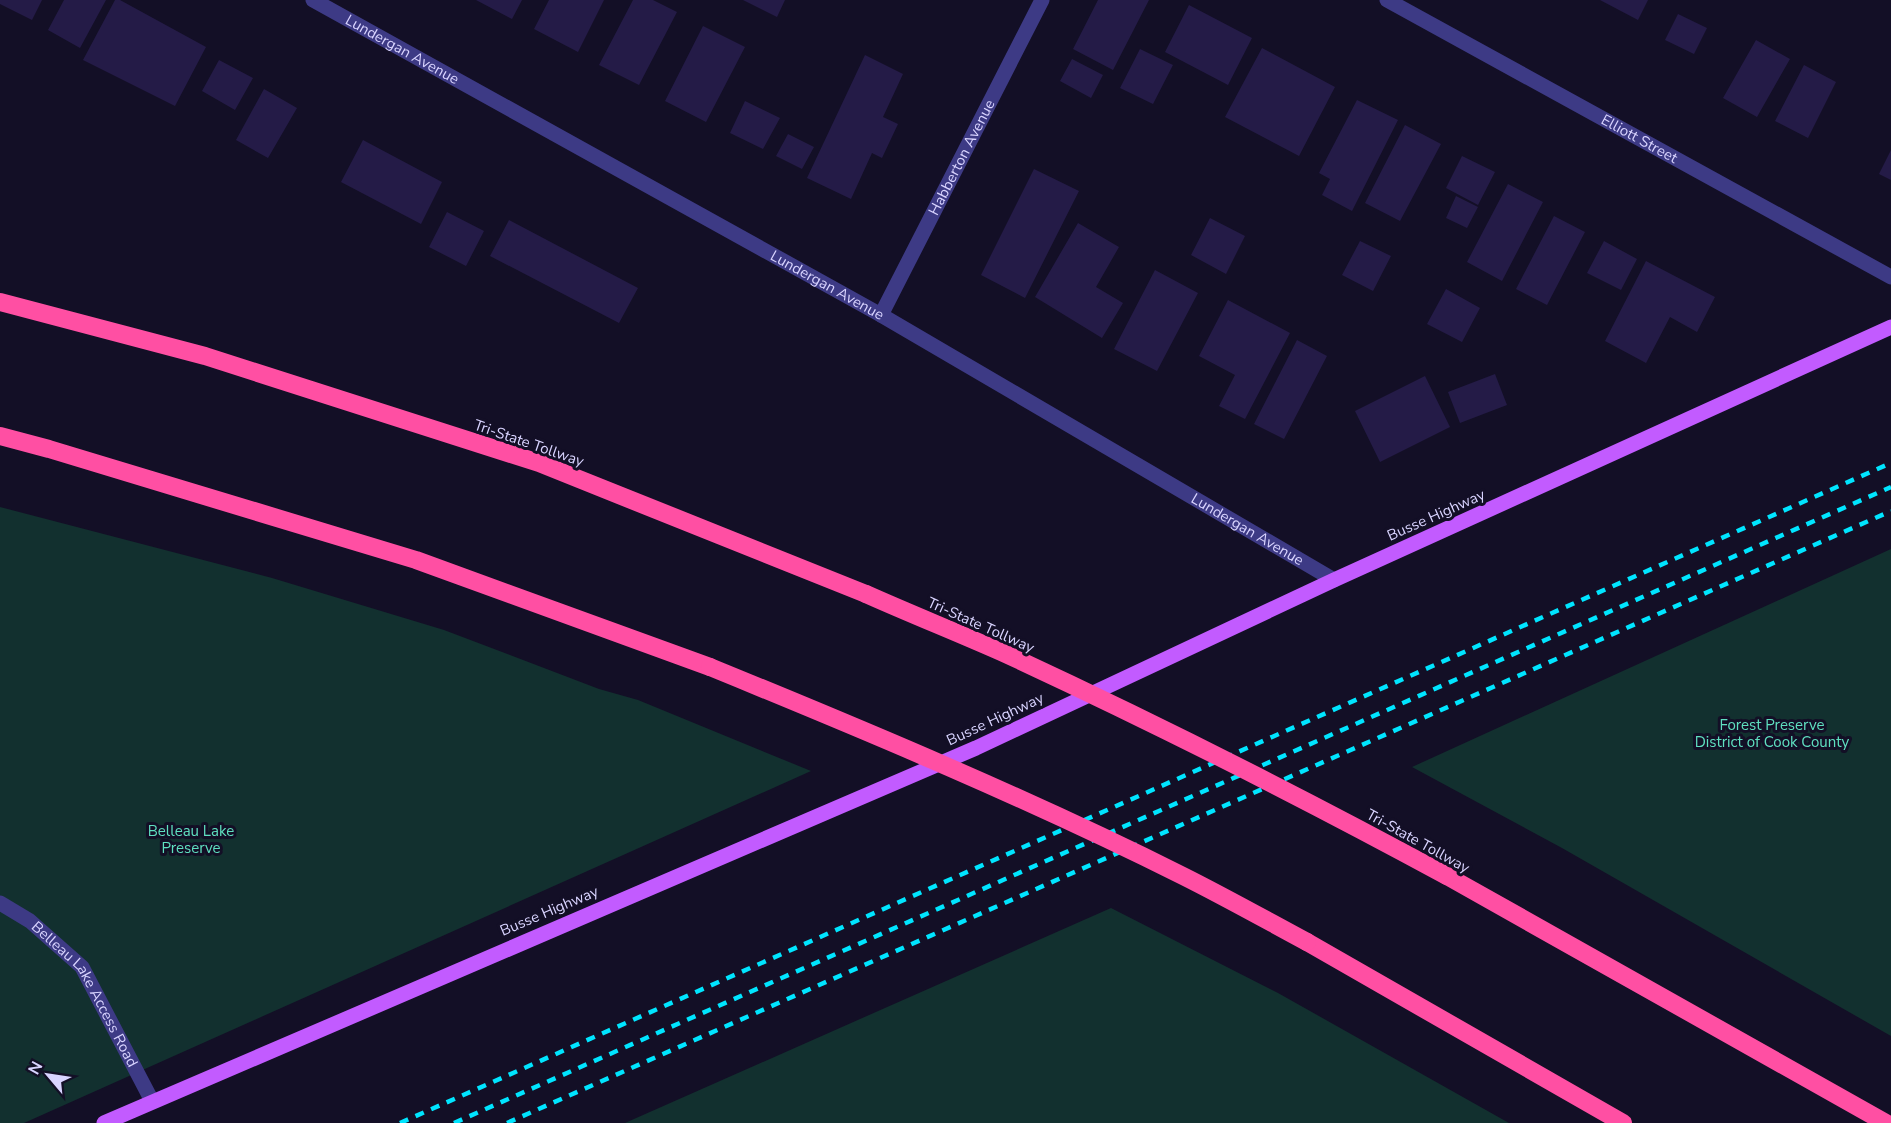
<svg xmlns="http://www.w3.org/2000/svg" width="1891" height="1123" font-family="'Nunito Sans',sans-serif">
	<rect width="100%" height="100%" fill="#130f26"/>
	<path fill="#12302f" d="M0,507L272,578L444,630L599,689L638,700L811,771L24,1123H0Z
		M1891,549V1036L1562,848L1412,767Z
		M1111,908L1278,993L1509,1123H625Z"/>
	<path fill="#241b47" d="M0,0H42L32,20L0,4Z
		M64,0H106L80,48L48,30Z
		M115,0H120L206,47L175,106L83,60Z
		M476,0H522L512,19Z
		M549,0H604L578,52L534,29Z
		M633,0H653L677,12L639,85L599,65Z
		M743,0H785L777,17Z
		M1098,0H1149L1113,70L1073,49Z
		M1600,0H1648L1638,20Z
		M1189,5L1252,38L1228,85L1165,52Z
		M1678,14L1707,28L1694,54L1665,40Z
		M703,26L745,47L706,122L665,101Z
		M1756,40L1790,59L1757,117L1723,98Z
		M1262,48L1335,87L1299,156L1225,117Z
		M1140,49L1173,65L1153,104L1120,88Z
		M865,55L903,74L883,117L898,124L882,158L872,153L851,199L807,178Z
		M1072,59L1103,75L1091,98L1060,81Z
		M219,60L253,78L235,110L202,91Z
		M1804,65L1836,82L1808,138L1775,121Z
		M264,89L297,108L268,158L236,140Z
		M1357,100L1398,120L1352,211L1322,195L1330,179L1319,173Z
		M745,101L780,118L763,149L730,133Z
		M1405,125L1441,144L1400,221L1365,203Z
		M788,134L814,147L802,169L776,156Z
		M363,140L442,182L421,224L341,182Z
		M1891,150V180L1879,174Z
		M1462,156L1495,172L1478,205L1446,188Z
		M1034,169L1079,191L1025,298L981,275Z
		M1508,184L1543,202L1502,281L1467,262Z
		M1456,196L1478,207L1467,228L1446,218Z
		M447,212L484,231L466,266L429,247Z
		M1554,216L1585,232L1547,305L1516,289Z
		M1210,218L1245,236L1226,274L1191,255Z
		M509,220L638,288L619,323L490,256Z
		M1078,223L1119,247L1096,287L1123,303L1102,338L1035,297Z
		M1360,241L1391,256L1373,291L1342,275Z
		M1604,241L1637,259L1621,290L1587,273Z
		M1646,261L1715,297L1697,332L1670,317L1646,363L1605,341Z
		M1155,270L1198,293L1157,371L1114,349Z
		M1446,289L1480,308L1462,342L1427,324Z
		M1228,300L1290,333L1245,419L1219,406L1235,375L1199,356Z
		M1297,340L1327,356L1284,439L1254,424Z
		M1495,374L1507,405L1460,423L1448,392Z
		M1425,376L1450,427L1380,462L1355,411Z"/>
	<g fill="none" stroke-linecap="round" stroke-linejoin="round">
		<g stroke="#3d3a85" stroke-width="15">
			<path id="s1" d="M313,0L881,315L1334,580"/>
			<path id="s2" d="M1387,0L1891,277"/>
			<path id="s3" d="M881,315L1042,0"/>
			<path id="s4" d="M0,903L30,921L82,967L152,1101"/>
		</g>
		<path stroke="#c25bff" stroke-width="15" d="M104,1123L976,748L1334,580L1891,327"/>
		<path stroke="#ff4fa3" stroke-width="18" d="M0,302L205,356L539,463L866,594
			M0,436L49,449L416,560L710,667
			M1447,876L1886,1123
			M1307,942L1623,1123"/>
		<path stroke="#00e5ff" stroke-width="4.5" stroke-dasharray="9 8" stroke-linecap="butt" d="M400,1123L1891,463
			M454,1123L1891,487
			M507,1123L1891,511"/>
		<path stroke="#ff4fa3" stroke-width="18" d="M866,594C913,615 961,634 1008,655C1157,724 1303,798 1447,876
			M710,667C869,732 1029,799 1183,876C1225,897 1266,920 1307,942"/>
	</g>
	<g text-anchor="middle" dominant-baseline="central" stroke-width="6" stroke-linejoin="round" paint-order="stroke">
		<g font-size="15" fill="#d9d4ff" stroke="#130f26">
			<text stroke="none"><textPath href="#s1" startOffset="102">Lundergan Avenue</textPath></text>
			<text stroke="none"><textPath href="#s2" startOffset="288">Elliott Street</textPath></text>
			<text stroke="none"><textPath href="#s3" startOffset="177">Habberton Avenue</textPath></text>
			<text stroke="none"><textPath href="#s1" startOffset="588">Lundergan Avenue</textPath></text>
			<text transform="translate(529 443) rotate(19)">Tri-State Tollway</text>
			<text transform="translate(1436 515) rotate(-24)">Busse Highway</text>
			<text stroke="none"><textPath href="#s1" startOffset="1074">Lundergan Avenue</textPath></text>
			<text transform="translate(981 625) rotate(24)">Tri-State Tollway</text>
			<text transform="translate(995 719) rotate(-25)">Busse Highway</text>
			<text transform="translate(1418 841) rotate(29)">Tri-State Tollway</text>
			<text transform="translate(549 911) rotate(-23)">Busse Highway</text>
			<text stroke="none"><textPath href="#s4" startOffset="128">Belleau Lake Access Road</textPath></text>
		</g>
		<g font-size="15" fill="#5fe0c0" stroke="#130f26">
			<text x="1772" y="725">Forest Preserve<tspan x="1772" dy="17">District of Cook County</tspan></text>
			<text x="191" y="831">Belleau Lake<tspan x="191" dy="17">Preserve</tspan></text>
		</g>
	</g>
	<g transform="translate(48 1075) rotate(299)" stroke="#130f26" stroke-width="4.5" paint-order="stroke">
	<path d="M0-4.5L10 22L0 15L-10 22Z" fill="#d9d4ff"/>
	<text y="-9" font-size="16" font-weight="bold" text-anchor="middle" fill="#d9d4ff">N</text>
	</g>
</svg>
